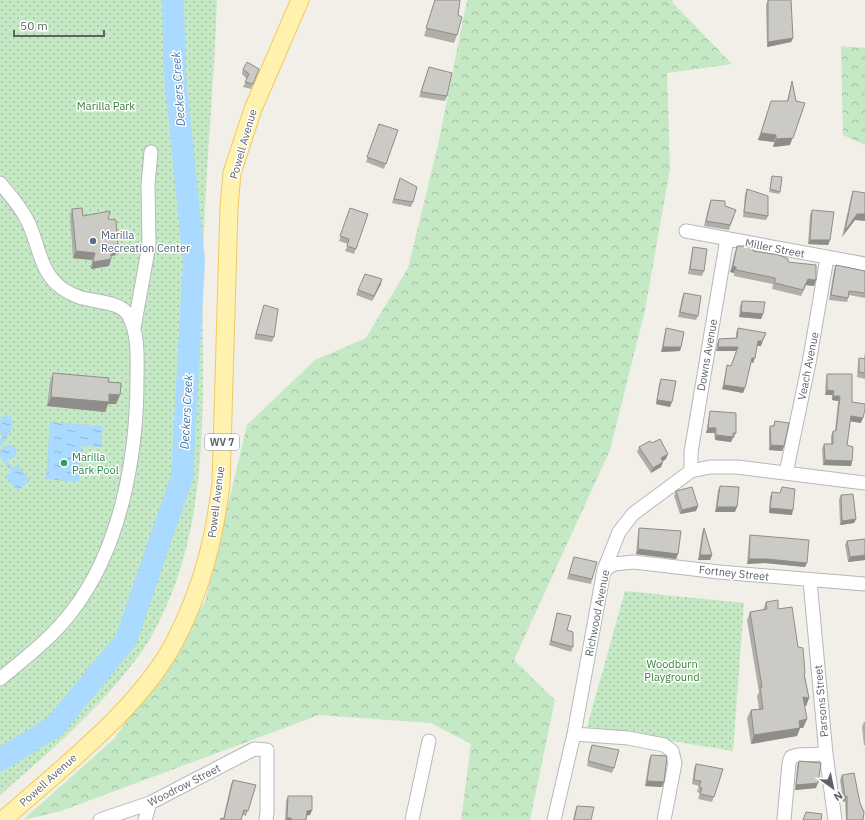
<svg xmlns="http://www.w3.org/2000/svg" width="865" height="820" font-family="'IBM Plex Sans',sans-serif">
	<defs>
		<pattern id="forest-crowns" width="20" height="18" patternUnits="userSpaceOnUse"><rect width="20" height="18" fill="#c5e8c5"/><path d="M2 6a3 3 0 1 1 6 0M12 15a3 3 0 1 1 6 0" fill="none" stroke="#a3c0a4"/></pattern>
		<pattern id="park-dots" width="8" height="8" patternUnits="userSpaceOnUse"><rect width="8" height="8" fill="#c5e8c5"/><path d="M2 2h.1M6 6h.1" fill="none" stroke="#a3c0a4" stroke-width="1.8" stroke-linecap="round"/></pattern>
		<pattern id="water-ripples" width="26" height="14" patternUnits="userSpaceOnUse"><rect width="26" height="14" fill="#aadaff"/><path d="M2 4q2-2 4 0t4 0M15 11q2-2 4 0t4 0" fill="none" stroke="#8eb4d2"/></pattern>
	</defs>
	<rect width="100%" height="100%" fill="#f1efe8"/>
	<path fill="url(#forest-crowns)" d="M467,0H673L672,2L732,64L667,73L670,169L645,310L610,450L514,660L555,700L530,820H461L471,744L431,723L319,715L61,811L23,820L115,738L205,602L247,425L315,360L366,338L408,268L438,145Z
		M841,46L865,48V145L843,135Z"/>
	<path fill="url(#park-dots)" d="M0,0H217C214,87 205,174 203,260C200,390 217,525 148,642C143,651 136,659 130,667C93,715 46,755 0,795Z
		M625,591L744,603L733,751L587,727Z"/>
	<path fill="url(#water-ripples)" d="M5,414L11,416C16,428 7,437 0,447V440L4,434L0,433V420Z
		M50,422L103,426L101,447L82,446L79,482L46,479Z
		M4,445L12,446L16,449L17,454L13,458L6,459L13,468L17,465L30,481L17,491L5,476L11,471L0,457V450L1,451Z"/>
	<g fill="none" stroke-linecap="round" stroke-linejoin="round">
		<path stroke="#aadaff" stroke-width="22" d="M0,760L54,727L126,640L182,477L194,261L175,75L173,0"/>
		<g stroke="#b5b8bc" stroke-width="15">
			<path id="minor" d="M0,183C10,195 20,206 27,220C38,240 39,269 58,285C64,291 71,294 79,297C93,302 121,301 129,316C139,336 137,358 137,379C137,456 121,547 73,610C53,637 25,658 0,679
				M686,231L865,264
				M134,328L149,245L148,185L151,152
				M691,471V452L727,239
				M786,473L809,363L827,258
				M604,570L614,564L634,562L719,572L865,584
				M810,581L826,754L835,820
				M574,734L628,738L664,745L672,751L675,763L664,820
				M100,820L150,803L254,749L267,750V812L266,820
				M145,820L150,803
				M412,820L429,741
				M554,820L574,734L604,570L619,532L633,514L691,471L710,467H737L865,483
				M784,820L789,763L791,757L798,755L826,754"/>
		</g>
		<g stroke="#f2c960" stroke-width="19">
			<path id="major" d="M3,820C59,770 143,706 176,639C202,588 214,540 221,484L229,207L232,173L253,109L300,0"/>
		</g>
		<use href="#minor" stroke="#fff" stroke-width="13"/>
		<use href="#major" stroke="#fff2af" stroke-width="17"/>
	</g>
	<path fill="#afaea9" d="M435,0H460L458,15L457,35L454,43L424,36Z
		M768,0L793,38L791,42L767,47L766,5Z
		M429,67L447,96L445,101L419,97Z
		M243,69H259L251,89L243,87L247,79L242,74Z
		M792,81L790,145L773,147L774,142L758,140L771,101H787Z
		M379,124L398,130L384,169L366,162Z
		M772,176L780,192L779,194L769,192Z
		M400,178L413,202L411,207L392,203Z
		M747,189L768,216L766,220L743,217L745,194Z
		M853,191L855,220L842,237L851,197Z
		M711,200L736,210L729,230L704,226L709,205Z
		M350,208L368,214L354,254L345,251L348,244L339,241Z
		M72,209L83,216L108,219L116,255L111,256L109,266L91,269L92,260L73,258L70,216Z
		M812,210L830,240L828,245L808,244L810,215Z
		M737,246L753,251L788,262L814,286L806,285L801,296L772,289L773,284L734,276V273L730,272L735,252Z
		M693,247L704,271L702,276L688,274L692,252Z
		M836,265L865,271V298L849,295L847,302L829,300L834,270Z
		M381,284L372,301L356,295L358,290Z
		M684,293L698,316L696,320L678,317L682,298Z
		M742,301L763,314L761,319L739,317L740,306Z
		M264,305L274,337L272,342L254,339Z
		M666,328L681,347L680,351L661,352L665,333Z
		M738,328L761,346H757L753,363L751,362L743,393L722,389L726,370L727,365L731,366L736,351H716L717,344L719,339L736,338V333Z
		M865,352V379L857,377L858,363L859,358L864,359Z
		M53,373L108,382L116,404H108L105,412L47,406L50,382Z
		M827,374L852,402L861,423L850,421L847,445L852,461L851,466L823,465L822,449L824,444H831V436L833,431H835L838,401L832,400V395H825L826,378Z
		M661,379L670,407L656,404L659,384Z
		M710,411L736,433L734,438H733L731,442L715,440L714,433H706L709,416Z
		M775,421L784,446L782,451L769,450V431L770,426H773Z
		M652,443L666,459L663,461L661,467L651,473L637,452L639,447Z
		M720,486L735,512H715L718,490Z
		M676,491L698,506L696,511L680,514L674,496Z
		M772,492L792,515L769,513L770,497Z
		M841,495L856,519L854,523L840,525L839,499Z
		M639,528L678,554L676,559L636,554L638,533Z
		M704,528L712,555L710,560H698L702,533Z
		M750,535L805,567L765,563L747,564L749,540Z
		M865,539V560L848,562L845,545L847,541Z
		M574,557L592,579L591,584L567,579Z
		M766,602L778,609L798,647L805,673V676L809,698L806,706H804L807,719L803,728H800L797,736L751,744L747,718L751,710L759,709L757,696L759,692L747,620L750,612L763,610Z
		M557,613L567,630L573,647L571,652L549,645L556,618Z
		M864,722H865V745H864L862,727Z
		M592,745L614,768L612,773L587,766L590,750Z
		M651,755L664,782L662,787L645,786L649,760Z
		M799,761L816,788L795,790L797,766Z
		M696,764L723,769L712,802L698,799L700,793L697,792L699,786L692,784L694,769Z
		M842,775L863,820H846L845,801L843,802L840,780Z
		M233,780L256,785L246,816L243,815L223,819L231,784Z
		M288,796L312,810L310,815H306V820H285L286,801Z
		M577,806L591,820H573L575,811Z"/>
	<path fill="#8f8d8a" d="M793,38L791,42L767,47L768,42Z
		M803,110L790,145L773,147L776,139Z
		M761,133L776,135L774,142L758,140Z
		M857,214H865V221L855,220L842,237L845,231Z
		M810,240H830L828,245L808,244Z
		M118,248L116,255L108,257L111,250Z
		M76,251L95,253L92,260L73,258Z
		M111,259L109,266L91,269L93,262Z
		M733,266L736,267L734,273L730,272Z
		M382,279L381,284L372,301L374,296Z
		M808,279L816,280L814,286L806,285L801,296Z
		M741,312L763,314L761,319L739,317Z
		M766,333L761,346H756L758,341Z
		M663,347H681L680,351L661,352Z
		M718,347H738L736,351H716Z
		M752,358H755L753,363L750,362Z
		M724,385L745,388L743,393L722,389Z
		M827,390L834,391L832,395H825Z
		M109,394L120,395L116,404H108L105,412L47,406L51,397Z
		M833,396H840L838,401L832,400Z
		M657,400L672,402L670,407L656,404Z
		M851,416L863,418L861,423L849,421Z
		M708,428H716L714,433H706Z
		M716,435L733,437L731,442L715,440Z
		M771,445L784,446L782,451L769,450Z
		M668,454L666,459L660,463L661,458Z
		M825,460L852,461L851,466L823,465Z
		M663,462L661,467L651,473L653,468Z
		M698,506L696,511L680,514L682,510Z
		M717,507H737L735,512H715Z
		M770,508L793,510L792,515L769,513Z
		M856,519L854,523L840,525L842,521Z
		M638,549L678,554L676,559L636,554Z
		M700,555H712L710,560H698Z
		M865,555V560L848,562L850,557Z
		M749,559H767L807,563L805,567L765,563L747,564Z
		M803,697L809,698L806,706H799Z
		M807,719L803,728H800L797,736L751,744L754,735L799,721Z
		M647,781L664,782L662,787L645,786Z
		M818,783L816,788L795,790L796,785Z
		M847,796L845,801L843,802L845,797Z
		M312,810L310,815L305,816L307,811Z
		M287,818H291V820H286Z"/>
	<path fill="#cccac5" stroke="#8f8d8a" d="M435,0H460L458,15L462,17L457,35L426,28Z
		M768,0H791L793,38L768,42Z
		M247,62L259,69L253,84L245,82L249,74L243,69Z
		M429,67L452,73L447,96L421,92Z
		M792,81L796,101L805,103L793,138L776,139V135L761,133L771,101H788Z
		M379,124L398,130L386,164L367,157Z
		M772,176L782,177L780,192L770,189Z
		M400,178L417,187L413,202L394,199Z
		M747,189L768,196V216L744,212Z
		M853,191L865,193V214H857L845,231Z
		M711,200L725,201V206L736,210L730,225L706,221Z
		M82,208L83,216L110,211L108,219L116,220L118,248L111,250V259L93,262L95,253L76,251L72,209Z
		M350,208L368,214L356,249L347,246L349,239L340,236Z
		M812,210L834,212L830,240H810Z
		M737,246H754L753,251L779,255L788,259V262L816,265V280L808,279L803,290L775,283V278L736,270V267L733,266Z
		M693,247L707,249L704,271L690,269Z
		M836,265L865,271V293L849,291L848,298L831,295Z
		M365,274L382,279L374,296L358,290Z
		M684,293L701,296L698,316L680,312Z
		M742,301L765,302L763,314L741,312Z
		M264,305L278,309L274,337L256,334Z
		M666,328L684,332L681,347H663Z
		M738,328L766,333L762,341H758L755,358H752L745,388L724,385L727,365L731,366L738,347H718L719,339L737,338Z
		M859,358L865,359V373L859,372Z
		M53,373L109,378L108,382L121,383L120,395L109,394V402L51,397Z
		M827,374H852V402L865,404V409L863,418L851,416L847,445L853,447L852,461L825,460L824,444H833V431H836L840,396H833L834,391L827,390Z
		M661,379L676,381L672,402L657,400Z
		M710,411L736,413V433H733V437L716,435V428H708Z
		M775,421L789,423L784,446L771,445L770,426H774Z
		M660,439L668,454L661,458L663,462L653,468L639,447L650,441L652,443Z
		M720,486L739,487L737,507H717Z
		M692,487L698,506L682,510L676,491Z
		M782,487L795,489L793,510L770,508L772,492L780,493Z
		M853,494L856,519L842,521L841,495Z
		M639,528L681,531L678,554L638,549Z
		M704,528L712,555H700Z
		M750,535L809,540L807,563L767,559H749Z
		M865,539V555L850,557L847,541Z
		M574,557L597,562L592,579L569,574Z
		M778,600V609L792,607L798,647L803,648L805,673L804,674L809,698L803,697L807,719L799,721L800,728L754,735L751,710L763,709L760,687H762L750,612L767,609L766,602Z
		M557,613L571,616L567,630L573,632V647L551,641Z
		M592,745L619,750L614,768L588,761Z
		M651,755L667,756L664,782L647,781Z
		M799,761L821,763L818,783L796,785Z
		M696,764L723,769L714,797L700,794L702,788L699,787L701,781L694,780Z
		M854,773L860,803L864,812L863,820H847V796L845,797L842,775Z
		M233,780L256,785L248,811L244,810L241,820H220L221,818L224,819Z
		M288,796H312V810L307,811L306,820H291V818H287Z
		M577,806L594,807L591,820H574Z
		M806,812L822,814L821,820H803Z"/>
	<circle fill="#5c6f8a" stroke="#fff" stroke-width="1.5" cx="93" cy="241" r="4"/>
	<circle fill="#2e9e5b" stroke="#fff" stroke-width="1.5" cx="64" cy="463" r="4"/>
	<g text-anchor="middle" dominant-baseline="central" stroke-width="3" stroke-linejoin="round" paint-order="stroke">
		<rect fill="#fff" stroke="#8f9295" stroke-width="1" x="205" y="434" width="34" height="16" rx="3"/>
		<g font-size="10" font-weight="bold" fill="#5f6368">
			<text x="222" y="442">WV 7</text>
		</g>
		<g font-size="11" fill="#348238" stroke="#fff">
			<text x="106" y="106">Marilla Park</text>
			<text x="672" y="664">Woodburn<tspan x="672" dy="13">Playground</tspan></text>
		</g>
		<g font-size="11" fill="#5f6368" stroke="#fff">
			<text transform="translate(243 144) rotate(-74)">Powell Avenue</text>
			<text transform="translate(775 248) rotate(11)">Miller Street</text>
			<text transform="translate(707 355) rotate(-80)">Downs Avenue</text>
			<text transform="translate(808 366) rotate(-79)">Veach Avenue</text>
			<text transform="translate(216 502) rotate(-83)">Powell Avenue</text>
			<text transform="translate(734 573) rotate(6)">Fortney Street</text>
			<text transform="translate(597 613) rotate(-79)">Richwood Avenue</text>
			<text transform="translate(821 701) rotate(-95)">Parsons Street</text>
			<text transform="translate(48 780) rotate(-42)">Powell Avenue</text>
			<text transform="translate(184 785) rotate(-27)">Woodrow Street</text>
		</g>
		<g font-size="11" fill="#4e5e75" stroke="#fff" text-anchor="start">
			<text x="101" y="235">Marilla<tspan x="101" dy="13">Recreation Center</tspan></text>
		</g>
		<g font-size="11" fill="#27864d" stroke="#fff" text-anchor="start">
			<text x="72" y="457">Marilla<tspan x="72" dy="13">Park Pool</tspan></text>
		</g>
		<g font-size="12" font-style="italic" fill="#4174aa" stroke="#fff">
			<text transform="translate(178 89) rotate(-94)">Deckers Creek</text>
			<text transform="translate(186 412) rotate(-87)">Deckers Creek</text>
		</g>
	</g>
	<g transform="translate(833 788) rotate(147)" stroke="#ffffff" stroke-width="3" paint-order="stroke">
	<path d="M0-3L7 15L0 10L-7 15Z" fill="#5f6368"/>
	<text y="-6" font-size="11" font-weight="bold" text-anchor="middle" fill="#5f6368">N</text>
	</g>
	<path d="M14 30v6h90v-6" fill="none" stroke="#5f6368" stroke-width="2"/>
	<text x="20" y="30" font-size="12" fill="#5f6368" stroke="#ffffff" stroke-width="3" paint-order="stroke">50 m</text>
</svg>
